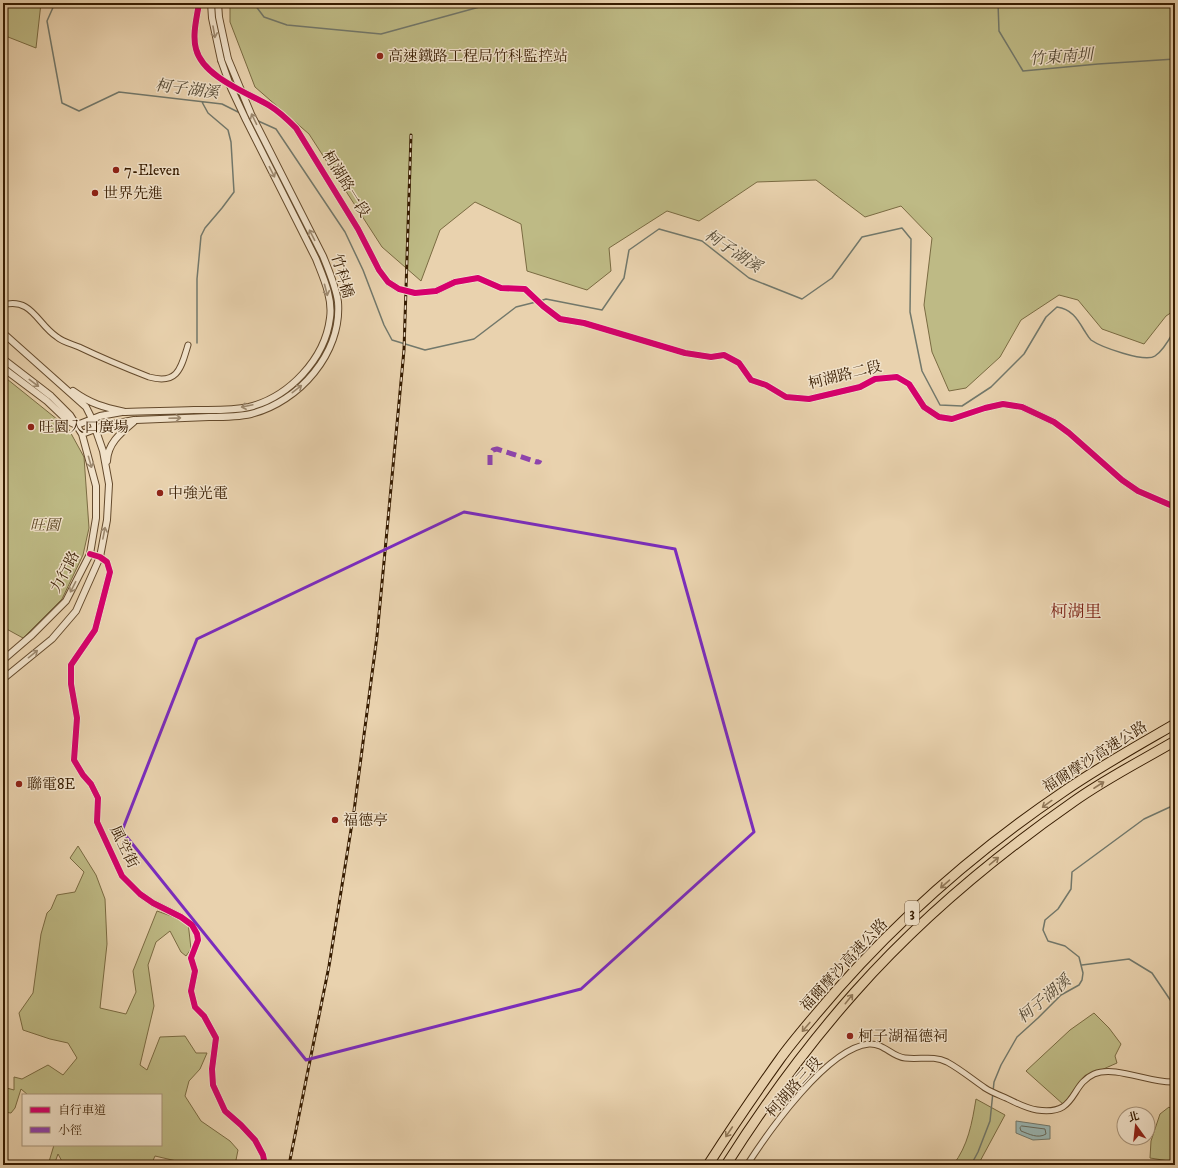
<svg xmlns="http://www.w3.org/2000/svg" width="1178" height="1168" font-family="'IM FELL DW Pica','Noto Serif TC',serif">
	<rect width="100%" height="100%" fill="#e9d2ae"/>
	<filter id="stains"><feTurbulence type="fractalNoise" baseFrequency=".005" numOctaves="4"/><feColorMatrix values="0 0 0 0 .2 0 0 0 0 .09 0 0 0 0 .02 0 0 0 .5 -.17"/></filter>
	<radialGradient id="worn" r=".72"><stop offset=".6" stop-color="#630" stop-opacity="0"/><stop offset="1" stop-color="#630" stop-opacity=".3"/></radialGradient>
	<path fill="#beba85" stroke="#7a6b42" d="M3,3H41L36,48L3,35Z
		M230,3H1175V310L1166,316L1144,344L1102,329L1078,300L1059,295L1021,320L1000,357L966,388L949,391L932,352L924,305L932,238L901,206L865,217L816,180L757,182L699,221L667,211L609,248L611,271L587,290L527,271L521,224L475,202L440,230L421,281L382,247L309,134L255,87L230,22Z
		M7,379L68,428L84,457L89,528L83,555L62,599L23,638L3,627V381Z
		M78,846L96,875L105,899L107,944L100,1008L126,1014L136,992L133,971L157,911L188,922L191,949L186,956L181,952L170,931L156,942L148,965L154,1006L140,1065L147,1070L160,1037L185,1036L196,1053H207L200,1069L189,1081L185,1096L201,1121L230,1141L238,1150L235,1165H186L185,1163L155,1156L151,1165H64L58,1154L54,1165H48L54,1145H161V1095H28L21,1089L15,1108L11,1113L3,1112V1087L14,1090V1077L22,1079L48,1065L63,1075L77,1058L68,1043L50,1039L23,1030L19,1013L33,993L41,934L47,913L51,909L57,895L75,892L84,872L70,858Z
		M1094,1013L1109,1028L1121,1044L1115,1056L1117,1063C1090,1075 1080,1078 1064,1105L1026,1071L1070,1030Z
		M976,1099L1005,1115L978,1165H953C968,1146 972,1123 976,1099Z
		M1169,1107L1175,1113V1162L1150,1158L1151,1141L1160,1114Z"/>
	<path fill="#9ab6b3" stroke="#72786b" d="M1016,1121L1050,1126V1139L1033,1140L1016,1133Z"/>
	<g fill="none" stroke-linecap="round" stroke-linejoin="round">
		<path stroke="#68695a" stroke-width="1" d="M1022,1126L1045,1129L1046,1134C1038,1139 1029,1134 1021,1131L1020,1128Z"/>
		<path stroke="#72786b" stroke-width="1.5" d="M55,3L47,21L62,103L79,111L119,92L222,104L240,113
			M255,3V5L264,17L287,25L381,34L494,3
			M998,3L999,31L1023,71L1098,64L1175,59
			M256,120L276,129L345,232L363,270L384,325L392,340L425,350L474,339L516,307L536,302
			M540,301L546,299L602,310L624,278L629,250L659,229L702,241L749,278L802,299L832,278L862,237L902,228L911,239L910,312L922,371L940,405L962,406L991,387L1024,354L1046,317L1057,307C1071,309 1077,318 1084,330C1086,333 1088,337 1091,340C1101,347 1145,363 1155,356C1164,350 1170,338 1175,329
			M197,343V279L201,236L205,228L222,208L234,192L231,142L228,130L208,113L202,102
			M1082,965L1129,959L1152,973L1175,1007
			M971,1165L978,1152L990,1121L994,1082L1001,1065L1017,1037L1038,1018L1061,995L1079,985L1082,980L1083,973L1079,957L1065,946L1048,941L1043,930L1045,920L1058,909L1071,889L1072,872L1144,819L1170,807H1175"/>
		<g stroke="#644a2c" stroke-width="7">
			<path id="minor" d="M199,3C197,17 192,35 196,49C203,77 248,93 270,106C280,112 288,120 296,128L358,229L379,270L388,282L399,289L415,293L436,291L455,282L478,278L501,288L525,289L543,306L560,319L584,323L685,353L711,357L724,355L739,363L751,380L766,385L786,397L809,399L860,387L875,379L897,377L909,384L924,407L939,417L952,419L985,408L1003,404L1022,407L1054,422L1069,433L1122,480L1138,491L1175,507
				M3,305C32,297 37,324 57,337C63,342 72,344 79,347C102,358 126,368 149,377C178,385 181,368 188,345
				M90,554L100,557L107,562L110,572L95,630L71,665V684L77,718L74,760L83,775L91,784L98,798L97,822L122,876L140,894L153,903L181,917L192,925L197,934L198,940L191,958L195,971L191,991L195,1007L204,1016L216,1038L212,1069L213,1085L225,1111L241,1125L255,1140L263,1155L265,1165
				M747,1165C769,1131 827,1048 869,1044C884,1043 892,1057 905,1058C920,1060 933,1055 947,1062C960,1069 972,1079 985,1088C991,1092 999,1095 1006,1098C1017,1103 1025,1108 1037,1110C1078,1116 1069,1085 1094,1074C1116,1065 1151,1084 1175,1082"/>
		</g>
		<g stroke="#644a2c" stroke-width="8">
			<path id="tertiary" d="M211,3L212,18L221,60
				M218,3L219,17L228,59
				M3,333L86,407L92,419L103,451L109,484L107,520L100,557L76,611L52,639L3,679
				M3,359L51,396L70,415L82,434L96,486V518L90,554L66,601L32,635L3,660
				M3,368L47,401L68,421L76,425
				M73,391C91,404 103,407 125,412
				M77,425L100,416L122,412
				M82,434L103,426L134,420
				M107,461C108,442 122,432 136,420"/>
		</g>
		<g stroke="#371c00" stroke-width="11">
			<path id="motorway" d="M708,1165C731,1129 755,1094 780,1059C790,1045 801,1032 812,1019C884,932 970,855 1063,792C1099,767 1137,746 1175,724
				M726,1165C764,1105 808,1045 855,992C919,920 994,857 1073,802C1105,779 1141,761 1175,741"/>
		</g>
		<use href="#minor" stroke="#f1e2ca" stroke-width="5"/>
		<use href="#tertiary" stroke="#f1e2ca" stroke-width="6"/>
		<use href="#motorway" stroke="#e9d2ae" stroke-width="9"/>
		<g stroke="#371c00" stroke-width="3">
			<path id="rail" d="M289,1165L329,966L354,811L377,636L404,350L411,135"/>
		</g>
		<use href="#rail" stroke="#f1e2ca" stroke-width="1.5" stroke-dasharray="4.5" stroke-linecap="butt"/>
		<g stroke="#644a2c" stroke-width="8" stroke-linecap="butt">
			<path id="tertiary-bridge" d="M125,412C148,411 171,411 194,410C212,410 231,411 249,407C289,397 325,359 330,318C333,298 323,277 316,259L246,120L231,88L221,60
				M136,420C160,419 184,418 209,417C222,417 238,417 251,414C299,402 342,353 338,302C336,287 329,271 323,256L251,114L228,59"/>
		</g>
		<use href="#tertiary-bridge" stroke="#f1e2ca" stroke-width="6"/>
		<path stroke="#8e44ad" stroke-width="5" stroke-dasharray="10 5" stroke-linecap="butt" d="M490,465V455L493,450L497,449L537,462H539L540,460"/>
		<g stroke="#f1e2ca" stroke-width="8">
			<path id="cycleway" d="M199,3C197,17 192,35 196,49C203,77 248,93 270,106C280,112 288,120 296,128L358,229L379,270L388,282L399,289L415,293L436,291L455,282L478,278L501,288L525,289L543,306L560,319L584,323L685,353L711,357L724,355L739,363L751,380L766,385L786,397L809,399L860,387L875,379L897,377L909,384L924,407L939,417L952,419L985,408L1003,404L1022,407L1054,422L1069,433L1122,480L1138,491L1175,507
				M90,554L100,557L107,562L110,572L95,630L71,665V684L77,718L74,760L83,775L91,784L98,798L97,822L122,876L140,894L153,903L181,917L192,925L197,934L198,940L191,958L195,971L191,991L195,1007L204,1016L216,1038L212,1069L213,1085L225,1111L241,1125L255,1140L263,1155L265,1165"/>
		</g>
		<use href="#cycleway" stroke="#d6006c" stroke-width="6"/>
	</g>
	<defs><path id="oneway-shaft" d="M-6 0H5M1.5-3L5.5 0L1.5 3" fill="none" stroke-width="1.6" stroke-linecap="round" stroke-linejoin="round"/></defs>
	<g stroke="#9d896f">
		<use href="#oneway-shaft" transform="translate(214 32) rotate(80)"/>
		<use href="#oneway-shaft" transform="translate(254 119) rotate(-116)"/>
		<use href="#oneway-shaft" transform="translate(272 172) rotate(63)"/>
		<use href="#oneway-shaft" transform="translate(312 235) rotate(-117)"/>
		<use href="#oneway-shaft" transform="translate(326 290) rotate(75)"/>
		<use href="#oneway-shaft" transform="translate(34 383) rotate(37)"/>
		<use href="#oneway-shaft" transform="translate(297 389) rotate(-38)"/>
		<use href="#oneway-shaft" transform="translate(247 406) rotate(168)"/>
		<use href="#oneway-shaft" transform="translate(175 418) rotate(-2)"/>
		<use href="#oneway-shaft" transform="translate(90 462) rotate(74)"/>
		<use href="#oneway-shaft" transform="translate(104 533) rotate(-79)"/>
		<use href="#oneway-shaft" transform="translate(73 587) rotate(117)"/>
		<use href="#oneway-shaft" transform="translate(33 654) rotate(-39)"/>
	</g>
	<g stroke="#907757">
		<use href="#oneway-shaft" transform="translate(1099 785) rotate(-33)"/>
		<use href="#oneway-shaft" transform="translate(1047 804) rotate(144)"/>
		<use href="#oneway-shaft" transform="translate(994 861) rotate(-40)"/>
		<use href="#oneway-shaft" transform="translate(945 884) rotate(139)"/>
		<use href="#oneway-shaft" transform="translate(849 999) rotate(-51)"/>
		<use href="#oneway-shaft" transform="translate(806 1027) rotate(130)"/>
		<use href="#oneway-shaft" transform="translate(729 1132) rotate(124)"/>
	</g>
	<path fill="none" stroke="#7b2cbf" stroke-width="3" stroke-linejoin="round" d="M464,512L675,549L754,832L581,989L306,1060L122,831L197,639Z"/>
	<g fill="#8f2418" stroke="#f1e2ca" stroke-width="1.5">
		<circle cx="380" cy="56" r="4"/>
		<circle cx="116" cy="170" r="4"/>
		<circle cx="95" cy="193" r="4"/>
		<circle cx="31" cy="427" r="4"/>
		<circle cx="160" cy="493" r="4"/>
		<circle cx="19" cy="784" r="4"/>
		<circle cx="335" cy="820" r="4"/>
		<circle cx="850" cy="1036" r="4"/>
	</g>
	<g text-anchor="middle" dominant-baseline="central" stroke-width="3" stroke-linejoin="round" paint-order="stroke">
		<rect fill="#f1e2ca" stroke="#6f573d" stroke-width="1" x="905" y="901" width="14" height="24" rx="3"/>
		<g font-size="14" font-weight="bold" fill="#371c00">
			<text x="912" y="913">3</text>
		</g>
		<g font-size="15" fill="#371c00" stroke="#f1e2ca" text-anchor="start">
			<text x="388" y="56">高速鐵路工程局竹科監控站</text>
			<text x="124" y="170">7-Eleven</text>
			<text x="103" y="193">世界先進</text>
			<text x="39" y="427">旺園入口廣場</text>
			<text x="168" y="493">中強光電</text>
			<text x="27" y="784">聯電8E</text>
			<text x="343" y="820">福德亭</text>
			<text x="858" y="1036">柯子湖福德祠</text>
		</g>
		<g font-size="15" fill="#371c00" stroke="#f1e2ca">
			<text transform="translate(346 184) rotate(58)">柯湖路一段</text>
			<text transform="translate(342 276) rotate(74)">竹科橋</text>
			<text transform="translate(845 375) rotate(-14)">柯湖路二段</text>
			<text transform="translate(65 572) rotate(-62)">力行路</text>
			<text transform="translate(1095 757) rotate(-32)">福爾摩沙高速公路</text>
			<text transform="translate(124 847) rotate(64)">風空街</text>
			<text transform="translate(844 965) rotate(-47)">福爾摩沙高速公路</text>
			<text transform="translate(794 1087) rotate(-48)">柯湖路三段</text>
		</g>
		<g font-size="15" font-style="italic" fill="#594421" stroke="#f1e2ca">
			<text x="45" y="525">旺園</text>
		</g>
		<g font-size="16" font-style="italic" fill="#554a36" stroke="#f1e2ca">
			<text transform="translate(1061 57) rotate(-4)">竹東南圳</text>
			<text transform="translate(187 89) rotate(7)">柯子湖溪</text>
			<text transform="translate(733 251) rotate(33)">柯子湖溪</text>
			<text transform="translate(1044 999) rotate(-40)">柯子湖溪</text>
		</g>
		<g font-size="17" fill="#7a1f14" stroke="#f1e2ca">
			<text x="1076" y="612">柯湖里</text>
		</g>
	</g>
	<rect width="1178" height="1168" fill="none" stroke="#e9d2ae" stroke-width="16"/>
	<rect x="4" y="4" width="1170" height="1160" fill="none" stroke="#371c00" stroke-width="2"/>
	<rect x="8" y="8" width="1162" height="1152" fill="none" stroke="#371c00"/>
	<rect x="22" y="1094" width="140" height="52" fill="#f1e2ca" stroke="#a79379"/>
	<rect x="30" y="1107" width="20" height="6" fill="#d6006c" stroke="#a79379"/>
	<text x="58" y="1114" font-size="12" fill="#371c00">自行車道</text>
	<rect x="30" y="1127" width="20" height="6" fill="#8e44ad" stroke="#a79379"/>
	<text x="58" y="1134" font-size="12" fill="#371c00">小徑</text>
	<g transform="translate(1136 1126) rotate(345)"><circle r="19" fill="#f1e2ca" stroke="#a79379"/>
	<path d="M0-3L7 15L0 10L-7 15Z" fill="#8f2418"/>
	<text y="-6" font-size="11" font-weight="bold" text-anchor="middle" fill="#371c00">北</text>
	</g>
	<rect width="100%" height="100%" filter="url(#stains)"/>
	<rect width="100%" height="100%" fill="url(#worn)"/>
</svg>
